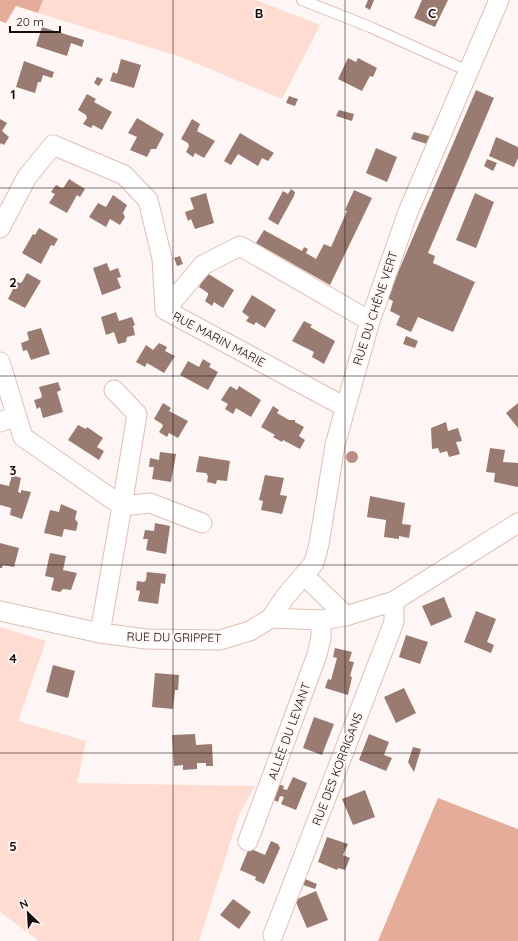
<svg xmlns="http://www.w3.org/2000/svg" width="518" height="941" font-family="Quicksand,sans-serif">
	<rect width="100%" height="100%" fill="#fdf6f4"/>
	<path fill="#fedcd1" d="M43,0H256L320,25L282,99L181,57L38,13Z
		M0,627L46,641L18,721L86,741L77,783L255,786L239,815L199,941H39L0,912Z"/>
	<path fill="#e4ac99" d="M0,0H43L38,13L16,6L6,23L0,21Z
		M438,798L518,829V941H378Z"/>
	<path fill="#997b72" d="M368,0H374L370,10L365,7Z
		M422,0H448L435,27L414,18Z
		M42,27L84,40L82,47L71,43L67,56L36,46Z
		M348,58L356,62L358,58L377,68L373,77L370,76L362,91L338,79Z
		M121,59L141,65L134,88L110,81L113,72L117,74Z
		M24,61L54,72L52,78L43,75L41,82H38L35,93L16,87Z
		M97,77L103,79L99,86L94,83Z
		M476,90L494,98L428,253L435,256L433,263L475,282L453,332L418,317L411,332L396,325L400,316L390,311L393,301L387,298Z
		M87,94L96,99L94,102L112,112L102,130L93,125L91,128L83,124L87,118L86,115L78,110Z
		M289,96L298,99L295,106L286,103Z
		M339,110L354,114L352,121L336,116Z
		M137,118L164,134L156,149H151L147,157L130,150L137,137L128,133Z
		M0,119L7,123L2,131L9,137L4,145L1,143L0,145Z
		M192,119L200,124L197,131L215,141L204,158L195,153L193,157L186,152L189,146L188,143L181,139Z
		M414,132L429,136L427,144L411,139Z
		M240,133L274,153L268,161L262,158L258,166L238,154L231,165L224,161Z
		M496,137L518,147V158L514,167L489,156Z
		M376,148L397,157L387,182L366,173Z
		M487,159L497,163L493,171L484,166Z
		M69,179L85,189L80,197L77,195L67,213L49,203L55,194L51,192L56,185L62,188L64,187Z
		M291,189L295,192L294,196L278,225L268,219L283,191L288,194Z
		M354,190L372,198L330,285L256,243L264,230L302,251L304,247L308,249L306,253L316,259L324,244L331,247L347,211L345,210Z
		M206,193L214,223L195,229L191,219L188,221L185,212L194,209L190,198Z
		M475,193L494,202L476,248L456,240Z
		M113,195L127,205L123,213L125,217L120,225L110,219L106,227L89,217L98,203L106,207Z
		M39,228L58,239L54,246L51,245L41,264L22,253L33,234L35,235Z
		M180,256L183,264L177,266L174,258Z
		M107,263L110,271L118,268L121,277L117,278L121,288L102,295L93,268Z
		M27,273L41,281L25,308L8,299L13,289L10,287L14,280L20,283L22,282Z
		M207,273L234,290L223,308L214,302L212,306L205,301L208,295V293L199,287Z
		M252,295L276,310L265,328L256,322L254,325L246,321L249,317L242,312Z
		M116,312L119,321L132,317L135,325L133,326L135,335L127,337L126,342L118,344L114,332L106,335L101,317Z
		M304,321L312,325L310,327L335,341L324,364L312,357L314,352L292,341Z
		M41,328L50,354L31,360L27,350L23,351L21,343L29,340L27,332Z
		M406,336L418,341L415,348L403,344Z
		M159,343L167,347L165,351L175,356L164,373L147,363L145,367L136,362L146,345L153,350Z
		M203,359L211,364L209,367L218,372L208,390L180,375L188,361L199,367Z
		M58,382L61,390L57,392L63,412L43,418L40,407L37,409L34,400L41,398L42,396L39,387Z
		M230,386L237,390L239,386L261,400L251,417L236,408L233,414L225,409L228,404L221,400Z
		M163,403L171,408L169,411L188,421L178,438L169,433L167,437L159,432L163,426L162,424L154,419Z
		M518,403V428L506,413Z
		M273,406L279,410L277,413L289,420H295V422L304,427L299,436L305,440L300,449L283,440L282,442L273,437L275,435L261,427Z
		M446,422L448,431L458,428L462,441L456,442L460,454L449,457L447,451L440,453L438,448L432,449L431,428Z
		M78,425L86,429L87,427L103,438L97,447L104,451L99,460L68,440Z
		M490,448L505,450L503,462L518,463V487L494,482L495,473L486,472Z
		M160,452L176,454L171,482L152,479L154,467H149L150,458L159,460Z
		M199,456L230,461L227,481L217,480L216,484L207,482L208,476L206,473L196,472Z
		M12,475L21,478L18,492L21,493V490L31,492L22,519L10,515L11,508L0,505V484L9,486Z
		M265,475L284,478L280,495L287,496L282,514L261,510L263,501L259,500Z
		M370,496L405,503L402,524L411,525L409,538L399,536V539L384,537L386,520L367,517Z
		M61,504L77,511L75,519L78,523L76,531L64,529L62,537L44,533L50,510L59,512Z
		M155,523L170,526L166,554L146,550L148,539H143L145,530L154,531Z
		M0,543L19,548L14,567L3,565L2,568H0Z
		M50,553L66,556L63,570L77,573L71,590L63,589L60,592L51,590L54,578L45,576Z
		M147,572L166,574L165,584L161,583L158,604L138,601L140,591L136,590L137,581L144,582L146,580Z
		M444,597L452,617L431,626L422,606Z
		M476,611L496,619L487,642L494,645L491,653L464,642Z
		M406,635L428,642L420,664L399,657Z
		M335,648L352,652L349,661L354,662L350,676L352,677L348,695L325,688L328,679L331,680L337,658L333,657Z
		M53,665L75,671L68,698L46,692Z
		M155,673L179,675L178,690H175L173,709L152,707Z
		M404,688L416,713L396,723L384,697Z
		M314,717L334,724L322,755L303,748Z
		M195,734L196,745L212,744L213,766H206V763H197V769L183,770V765L174,766L172,735Z
		M369,734L389,742L384,755L392,758L386,771L359,760Z
		M413,747L421,749L414,772L408,762Z
		M293,777L307,783L296,810L281,804L284,797L280,796L278,802L269,798L275,783L284,786L283,789L287,790Z
		M365,790L375,817L353,825L342,799Z
		M327,837L348,844L343,855L350,858L345,870L338,868L337,870L318,862Z
		M271,841L278,844L280,848L264,884L255,880L256,877L240,870L249,848L265,855Z
		M305,879L317,884L315,889L303,885Z
		M316,891L328,920L307,928L295,900Z
		M233,899L251,912L239,929L220,915Z"/>
	<g fill="none" stroke-linecap="round" stroke-linejoin="round">
		<g stroke="#dfbfb4" stroke-width="12">
			<path id="lane" d="M302,0L370,27L468,71"/>
		</g>
		<g stroke="#dfbfb4" stroke-width="21">
			<path id="street" d="M0,228L27,177L53,145L124,175L148,200L162,258L165,310L345,407
				M165,310L203,265L240,246L370,321
				M0,362L23,437L122,506L100,633
				M114,390L137,414L122,506L150,503L202,523
				M0,422L16,416
				M303,577L311,582L346,616
				M0,611L100,633L146,639L220,640L250,631L271,618L321,620L346,616L394,601L518,523
				M271,618L285,597L314,563L319,544L335,445L370,321L408,212L499,0
				M248,841L317,655L321,638V620
				M273,935L394,622V601"/>
		</g>
		<use href="#lane" stroke="#fff" stroke-width="10"/>
		<use href="#street" stroke="#fff" stroke-width="19"/>
	</g>
	<circle fill="#b99083" cx="352" cy="457" r="6"/>
	<path fill="none" stroke="#170c08" stroke-width="1" stroke-opacity="0.55" d="M173,0V941M345,0V941M0,188H518M0,376H518M0,565H518M0,753H518"/>
	<g text-anchor="middle" dominant-baseline="central" stroke-width="4" stroke-linejoin="round" paint-order="stroke">
		<g font-size="12" fill="#170c08" stroke="#fdf6f4">
			<text transform="translate(375 308) rotate(-72)">RUE DU CHÊNE VERT</text>
			<text transform="translate(219 339) rotate(28)">RUE MARIN MARIE</text>
			<text transform="translate(174 637) rotate(1)">RUE DU GRIPPET</text>
			<text transform="translate(289 731) rotate(-70)">ALLÉE DU LEVANT</text>
			<text transform="translate(337 769) rotate(-69)">RUE DES KORRIGANS</text>
		</g>
	</g>
	<g font-size="13" text-anchor="middle" font-weight="bold" fill="#170c08" stroke="#fdf6f4" stroke-width="4" stroke-linejoin="round" paint-order="stroke">
		<text x="259" y="18">B</text>
		<text x="432" y="18">C</text>
		<text x="13" y="99">1</text>
		<text x="13" y="287">2</text>
		<text x="13" y="475">3</text>
		<text x="13" y="663">4</text>
		<text x="13" y="851">5</text>
	</g>
	<g transform="translate(28 913) rotate(335)" stroke="#fdf6f4" stroke-width="3" paint-order="stroke">
	<path d="M0-3L7 15L0 10L-7 15Z" fill="#170c08"/>
	<text y="-6" font-size="11" font-weight="bold" text-anchor="middle" fill="#170c08">N</text>
	</g>
	<path d="M10 26v6h50v-6" fill="none" stroke="#170c08" stroke-width="2"/>
	<text x="16" y="26" font-size="12" fill="#170c08" stroke="#fdf6f4" stroke-width="3" paint-order="stroke">20 m</text>
</svg>
